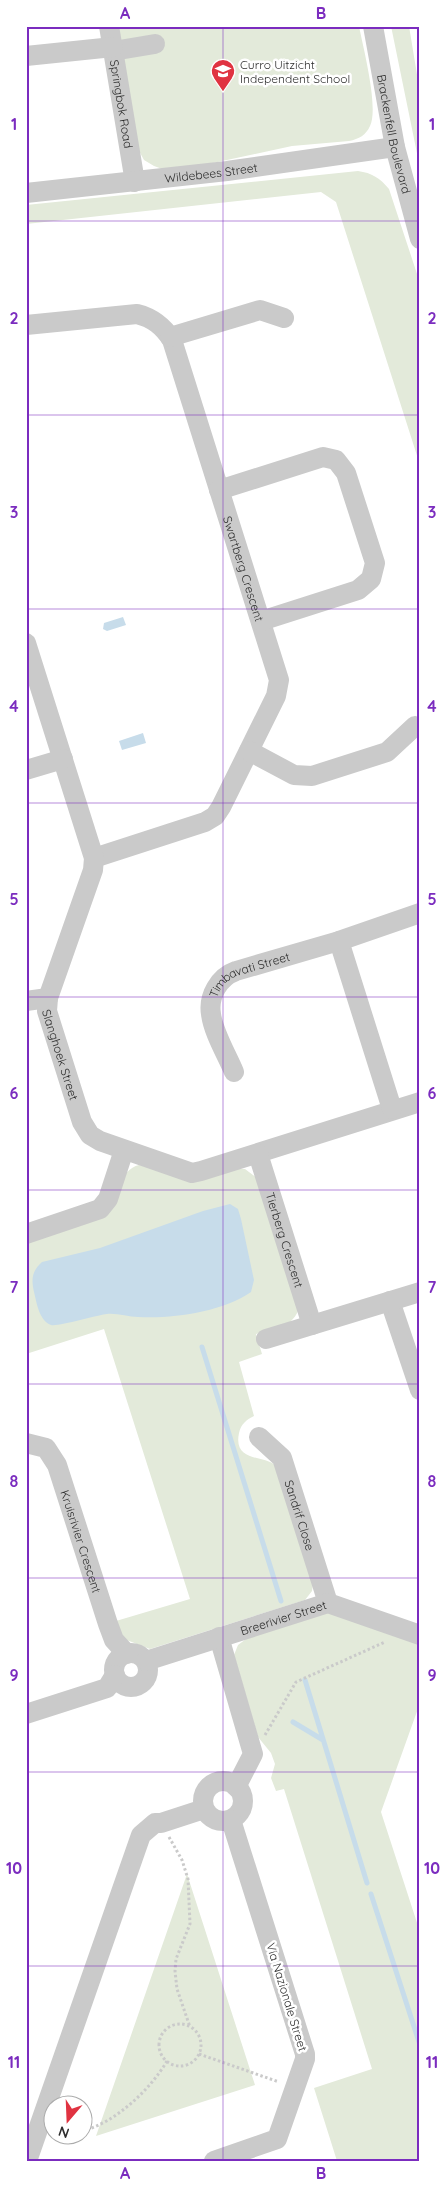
<svg xmlns="http://www.w3.org/2000/svg" width="446" height="2187" font-family="Quicksand,sans-serif">
	<rect width="100%" height="100%" fill="#fff"/>
	<path fill="#e3eada" d="M117,26H359C363,47 379,108 370,126C366,135 359,139 349,141L292,146L199,166L165,170L154,166L144,160L138,149Z
		M391,26H409L420,93V168Z
		M358,171C372,173 380,178 389,189L420,283V465L336,202L321,192L26,224V205Z
		M139,1165L245,1169L257,1178L298,1311C291,1328 272,1330 256,1334L262,1354L239,1362L254,1416C246,1420 241,1424 239,1433C233,1462 263,1455 275,1465L313,1584L312,1591L305,1600L150,1649L124,1639L116,1621L190,1599L104,1329L26,1354V1242L99,1218C108,1203 121,1169 139,1165Z
		M327,1612L420,1643V1703L381,1812L420,1932V2161H337L314,2088L372,2069L284,1789L276,1791L271,1778L275,1764L271,1753L258,1737L234,1655L238,1645L246,1639Z
		M187,1874L255,2085L96,2136Z"/>
	<path fill="#c7dcea" d="M123,617L126,625L107,631L103,629L104,623Z
		M143,733L146,743L122,750L119,741Z
		M230,1204L238,1209L241,1219L254,1280L251,1292C222,1312 173,1319 138,1317C128,1317 117,1313 107,1314C96,1315 58,1327 51,1325C39,1320 37,1304 34,1292C31,1279 32,1271 42,1262L100,1248L203,1211Z"/>
	<g fill="none" stroke-linecap="round" stroke-linejoin="round">
		<path stroke="#c7dcea" stroke-width="5" d="M202,1347L281,1601
			M305,1680L367,1883
			M293,1722L323,1740
			M371,1894L420,2045"/>
		<path stroke="#cacaca" stroke-width="3" stroke-dasharray="2.5 2.5" stroke-linecap="butt" d="M265,1735L296,1682L385,1642
			M169,1837L182,1860L188,1879L190,1924L176,1959L175,1971L177,1989L190,2027
			M159 2045a21 21 0 1 1 42 0a21 21 0 1 1-42 0Z
			M199,2054L279,2082
			M82,2131C115,2123 150,2090 167,2061"/>
		<g stroke="#cacaca" stroke-width="20">
			<path id="s1" d="M109,26L135,182"/>
			<path id="s2" d="M373,26L395,147L420,239"/>
			<path d="M113,51L155,44"/>
			<path d="M26,56L113,47"/>
			<path id="s3" d="M26,193L227,171L395,147"/>
			<path id="s4" d="M26,325L137,314C153,318 163,326 172,340L279,680L276,696L221,807L215,816L205,822L94,858"/>
			<path d="M170,337L260,310L284,318"/>
			<path d="M219,490L323,457L336,460L346,473L375,563L371,579L358,590L261,621"/>
			<path id="s5" d="M26,643L94,858L93,870L48,998L47,1011L82,1122L90,1135L100,1141L192,1173L201,1171L420,1102"/>
			<path d="M249,751L294,775L312,776L387,752L415,726"/>
			<path d="M26,770L63,759"/>
			<path d="M339,941L392,1109"/>
			<path d="M26,1001L48,998"/>
			<path id="s6" d="M234,1072C227,1055 213,1032 211,1014C208,996 219,977 236,971L339,941L420,913"/>
			<path id="s7" d="M258,1154L312,1325"/>
			<path d="M26,1234L100,1209L108,1199L124,1150"/>
			<path d="M390,1301L420,1390"/>
			<path d="M266,1339L420,1292"/>
			<path id="s8" d="M259,1437L282,1458L328,1603"/>
			<path id="s9" d="M26,1443L46,1448L57,1465L108,1624L114,1640L127,1654"/>
			<path d="M219,1637L253,1754L236,1787"/>
			<circle cx="131" cy="1670" r="17"/>
			<path id="s10" d="M146,1661L328,1603L420,1635"/>
			<path d="M26,1714L107,1688L115,1675"/>
			<circle cx="223" cy="1801" r="20"/>
			<path d="M27,2161L141,1835L155,1823H161L204,1809"/>
			<path d="M214,2161L277,2139L305,2059V2054L231,1820"/>
		</g>
	</g>
	<path fill="none" stroke="#7b2cbf" stroke-width="1" stroke-opacity="0.55" d="M223,26V2161M26,221H420M26,415H420M26,609H420M26,803H420M26,997H420M26,1190H420M26,1384H420M26,1578H420M26,1772H420M26,1966H420"/>
	<defs>
		<g id="school-pin" transform="scale(1.25)"><path d="M0 17L-7.5 6A9.5 9.5 0 1 1 7.5 6Z" fill="#e03341" stroke="#fff"/><path d="M0-5L7-2L0 1L-7-2ZM-4 1L0 2.5L4 1V4Q0 6-4 4Z" fill="#fff"/></g>
	</defs>
	<g fill-rule="evenodd">
		<use href="#school-pin" x="223" y="71"/>
	</g>
	<g text-anchor="middle" dominant-baseline="central" stroke-width="5" stroke-linejoin="round" paint-order="stroke">
		<g font-size="12" fill="#2d2d2d" stroke="#fff" text-anchor="start">
			<text x="240" y="64">Curro Uitzicht<tspan x="240" dy="14">Independent School</tspan></text>
		</g>
		<g font-size="12" fill="#2d2d2d" stroke="#fff">
			<text stroke="none"><textPath href="#s1" startOffset="79">Springbok Road</textPath></text>
			<text stroke="none"><textPath href="#s2" startOffset="110">Brackenfell Boulevard</textPath></text>
			<text stroke="none"><textPath href="#s3" startOffset="186">Wildebees Street</textPath></text>
			<text stroke="none"><textPath href="#s4" startOffset="396">Swartberg Crescent</textPath></text>
			<text stroke="none"><textPath href="#s6" startOffset="126">Timbavati Street</textPath></text>
			<text stroke="none"><textPath href="#s5" startOffset="432">Slanghoek Street</textPath></text>
			<text stroke="none"><textPath href="#s7" startOffset="90">Tierberg Crescent</textPath></text>
			<text stroke="none"><textPath href="#s8" startOffset="91">Sandrif Close</textPath></text>
			<text stroke="none"><textPath href="#s9" startOffset="121">Kruisrivier Crescent</textPath></text>
			<text stroke="none"><textPath href="#s10" startOffset="144">Breerivier Street</textPath></text>
			<text transform="translate(287 1997) rotate(73)">Via Nazionale Street</text>
		</g>
	</g>
	<rect width="446" height="2187" fill="none" stroke="#ffffff" stroke-width="55"/>
	<g transform="translate(68 2120) rotate(199)"><circle r="24" fill="#ffffff" stroke="#ababab"/>
	<path d="M0-4L9 19L0 12L-9 19Z" fill="#e03341"/>
	<text y="-8" font-size="14" font-weight="bold" text-anchor="middle" fill="#2d2d2d">N</text>
	</g>
	<rect x="28" y="28" width="390" height="2132" fill="none" stroke="#7b2cbf" stroke-width="2"/>
	<g font-size="16" text-anchor="middle" font-weight="bold" fill="#7b2cbf">
		<text x="125" y="19">A</text>
		<text x="321" y="19">B</text>
		<text x="14" y="130">1</text>
		<text x="432" y="130">1</text>
		<text x="14" y="324">2</text>
		<text x="432" y="324">2</text>
		<text x="14" y="518">3</text>
		<text x="432" y="518">3</text>
		<text x="14" y="712">4</text>
		<text x="432" y="712">4</text>
		<text x="14" y="905">5</text>
		<text x="432" y="905">5</text>
		<text x="14" y="1099">6</text>
		<text x="432" y="1099">6</text>
		<text x="14" y="1293">7</text>
		<text x="432" y="1293">7</text>
		<text x="14" y="1487">8</text>
		<text x="432" y="1487">8</text>
		<text x="14" y="1681">9</text>
		<text x="432" y="1681">9</text>
		<text x="14" y="1874">10</text>
		<text x="432" y="1874">10</text>
		<text x="14" y="2068">11</text>
		<text x="432" y="2068">11</text>
		<text x="125" y="2179">A</text>
		<text x="321" y="2179">B</text>
	</g>
</svg>
